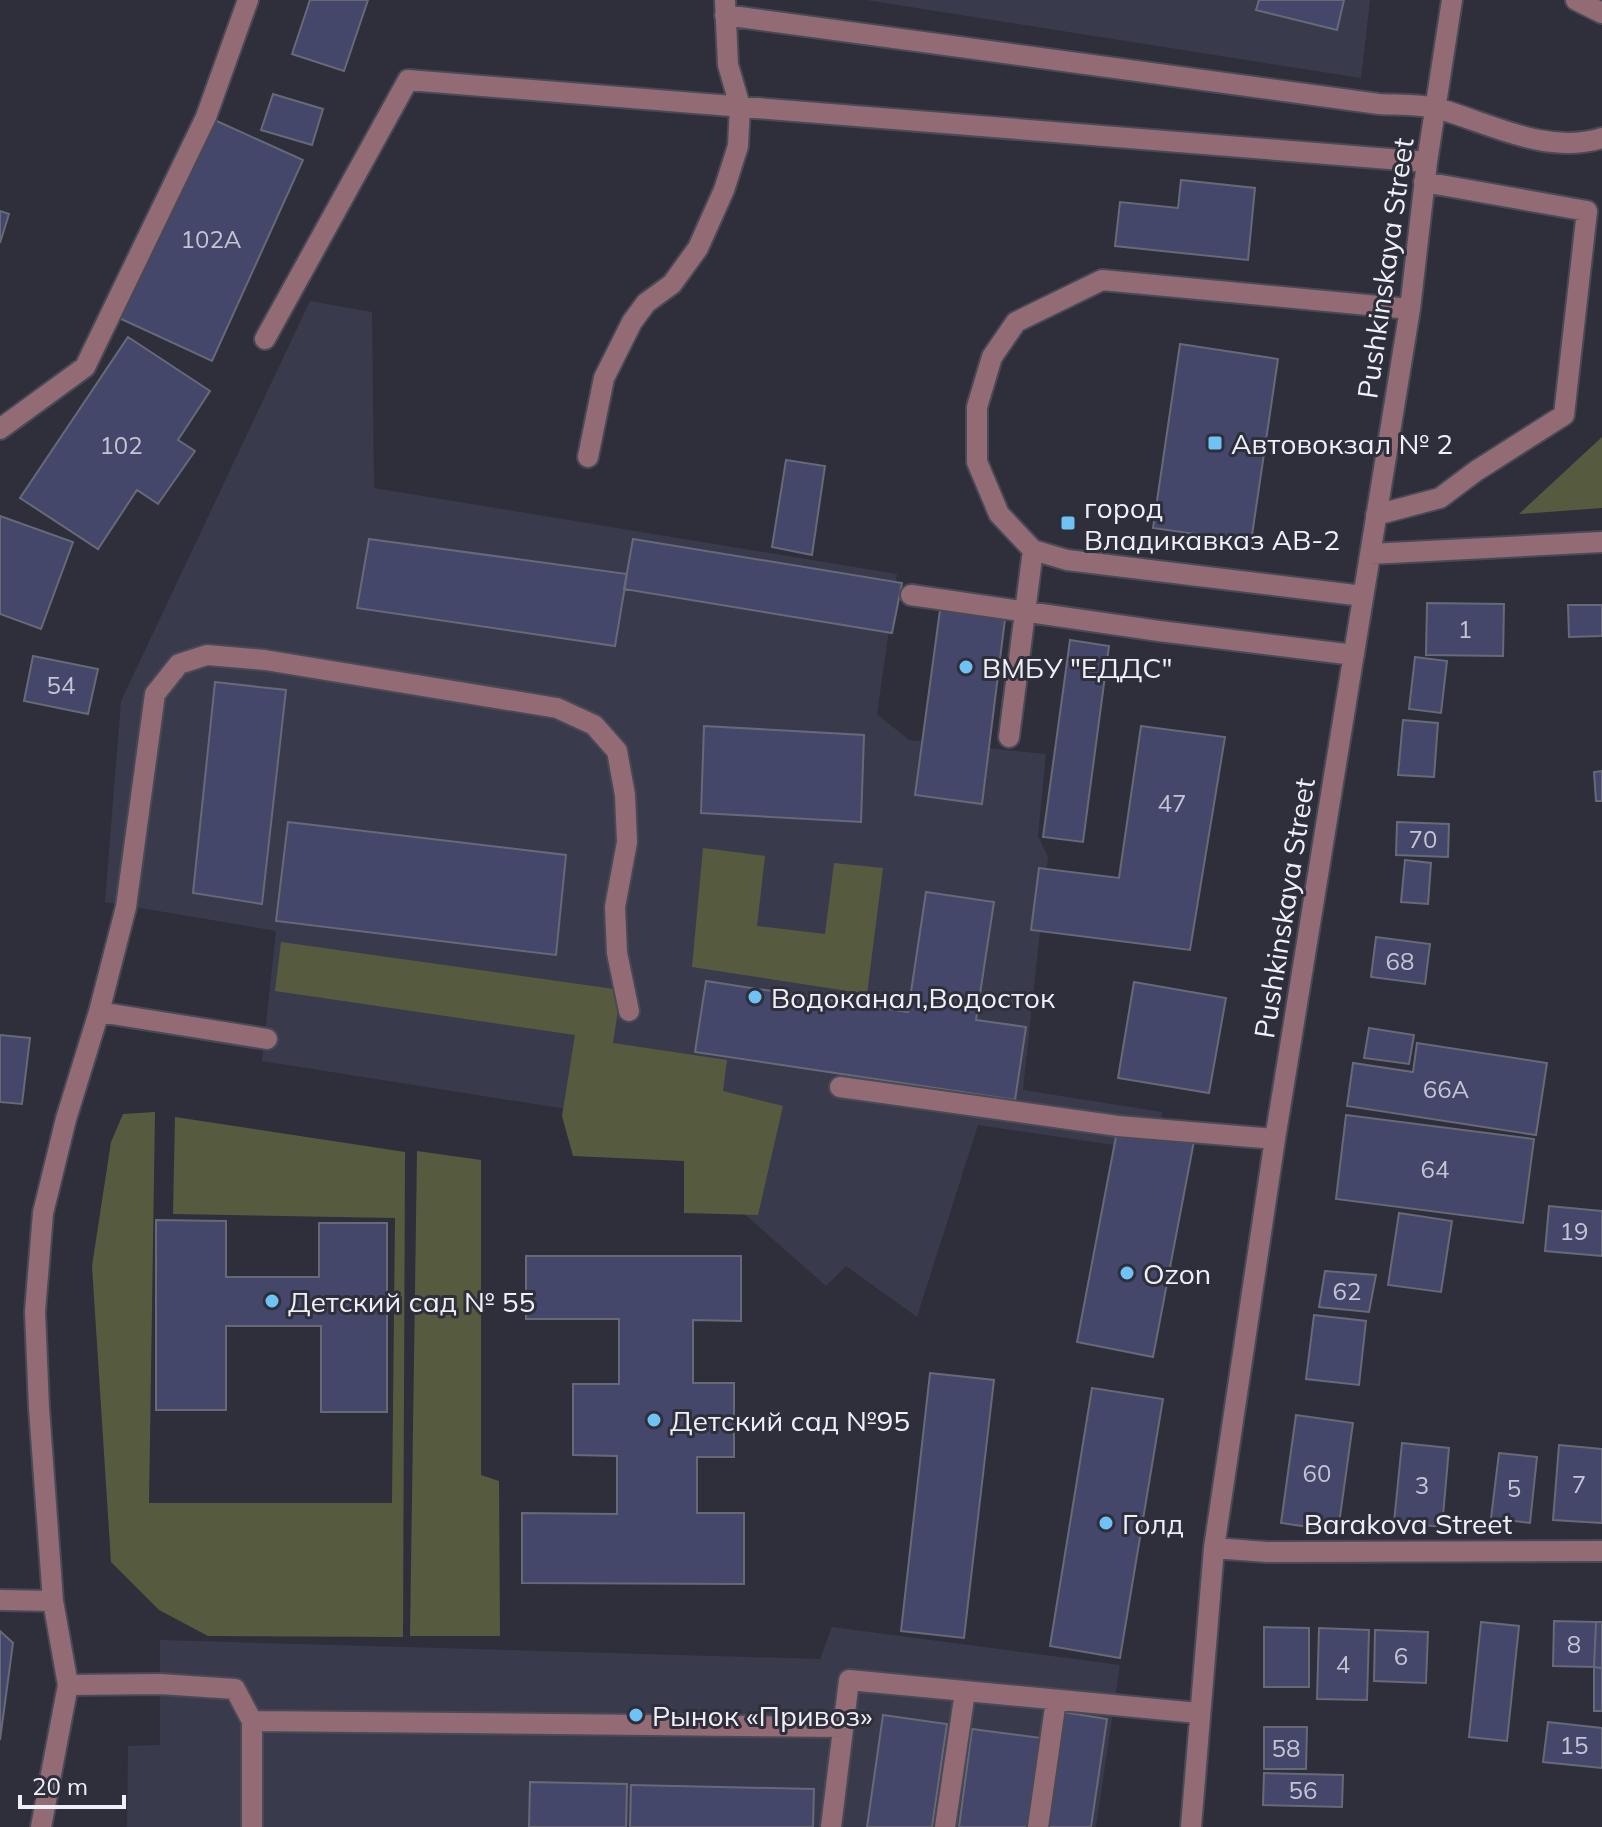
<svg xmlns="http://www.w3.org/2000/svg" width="1602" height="1827" font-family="Mulish,sans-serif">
	<rect width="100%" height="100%" fill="#2e2f3b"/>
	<path fill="#393b4c" d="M866,0H1370L1361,78Z
		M310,301L372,312L374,488L897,574L877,714L909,740L1046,754L1038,836L1048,857L1023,1090L1162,1112L1154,1151L978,1125L917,1317L846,1266L826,1286L741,1211L750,1138L262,1061L276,931L105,902L121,701Z
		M832,1627L1120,1665L1096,1827H127L128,1746L160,1745V1640L820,1659Z"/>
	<path fill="#565b3f" d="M1602,437V508L1519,514Z
		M703,848L765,856L757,926L825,934L834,863L883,868L867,994L692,967Z
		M281,942L621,990L613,1043L727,1060L723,1091L783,1106L758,1215L684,1213V1161L573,1156L562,1116L575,1035L275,991Z
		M155,1112L149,1503H392L395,1218L173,1214L175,1117L405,1152L403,1637L208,1636L159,1610L111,1562L92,1266L111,1142L123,1114Z
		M417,1151L481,1160V1475L499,1481L500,1636H410Z"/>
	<path fill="#45476a" stroke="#686977" stroke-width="2" d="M310,0H368L344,71L292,54Z
		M1259,0H1344L1337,30L1256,10Z
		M273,94L323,109L312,145L261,130Z
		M210,118L303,160L212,361L119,318Z
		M1181,180L1255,188L1248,260L1115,246L1120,202L1178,208Z
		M0,211L9,214L0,243Z
		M128,337L210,391L178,440L195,451L158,504L137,490L98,549L20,498Z
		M1180,344L1278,359L1251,542L1153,528Z
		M786,460L825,466L812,555L772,547Z
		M0,516L73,542L41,629L0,614Z
		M369,539L627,574L615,646L357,608Z
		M633,539L902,583L892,633L624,589Z
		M1427,603L1504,604L1503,656L1426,655Z
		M1568,605H1602V636L1569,637Z
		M940,610L1005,619L982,804L915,795Z
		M1070,640L1109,646L1083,842L1043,837Z
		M33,656L98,669L88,714L24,701Z
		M1415,657L1447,661L1441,713L1409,709Z
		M215,682L286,690L262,904L193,893Z
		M1403,720L1438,723L1434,777L1398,775Z
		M704,726L864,735L861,822L701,813Z
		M1141,726L1225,737L1190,950L1031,930L1039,868L1119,878Z
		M1602,771V801H1596L1594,772Z
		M288,822L566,855L556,955L276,921Z
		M1397,822L1449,824L1448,857L1396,855Z
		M1405,860L1431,863L1428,904L1401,902Z
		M926,892L994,902L976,1020L1026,1027L1015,1100L695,1052L706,981L908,1012Z
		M1376,937L1430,944L1425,984L1371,977Z
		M1134,982L1226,998L1209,1093L1118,1078Z
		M1369,1028L1414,1035L1409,1064L1364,1058Z
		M0,1035L30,1038L22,1104L0,1102Z
		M1417,1043L1547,1063L1536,1135L1347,1106L1353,1063L1413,1072Z
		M1346,1115L1534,1139L1523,1223L1336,1199Z
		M1118,1126L1194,1141L1153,1357L1077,1342Z
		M1549,1206L1602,1211V1256L1545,1251Z
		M1399,1213L1452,1221L1441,1292L1388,1285Z
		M156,1220L226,1221V1277H319V1223H387V1412H321V1326H226V1410H156Z
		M526,1256H741V1321L693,1320V1383H734V1457H697V1513H744V1584L522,1583V1513L617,1514V1456L573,1455V1384H619V1319H526Z
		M1325,1271L1376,1275L1369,1312L1319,1307Z
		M1314,1315L1366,1321L1359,1385L1306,1379Z
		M930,1373L994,1380L964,1638L901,1631Z
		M1092,1388L1163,1399L1120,1658L1050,1646Z
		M1296,1415L1353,1423L1338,1531L1281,1523Z
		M1402,1443L1449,1448L1442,1527L1394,1522Z
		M1559,1445L1602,1449V1523L1553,1520Z
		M1499,1453L1537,1457L1530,1523L1491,1518Z
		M1554,1621L1596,1622L1594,1667L1553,1666Z
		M1481,1622L1519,1626L1507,1741L1469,1737Z
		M1596,1622H1602V1668L1594,1667Z
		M1264,1627L1309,1628V1687H1264Z
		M1319,1628L1369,1630L1367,1700L1317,1699Z
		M1375,1630L1428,1632L1426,1683L1374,1681Z
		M0,1631L13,1643L0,1740Z
		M1594,1667L1602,1668V1711H1594Z
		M1063,1712L1107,1719L1091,1827H1046Z
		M883,1715L947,1724L932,1827H867Z
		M1548,1722L1602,1728V1768L1543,1762Z
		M1264,1727H1307L1306,1769H1264Z
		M972,1729L1042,1738L1030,1827H959Z
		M1264,1773L1343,1775L1342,1807L1263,1805Z
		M530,1782L627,1784L626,1827H529Z
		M631,1785L814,1789L813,1827H630Z"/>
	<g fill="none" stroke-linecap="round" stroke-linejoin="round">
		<g stroke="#494a55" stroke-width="24">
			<path id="minor" d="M1576,0L1602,13
				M725,15L1379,104C1398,105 1422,104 1440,109C1491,124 1547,155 1602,138
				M265,339L408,80L1427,162
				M0,429L85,367L206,117L248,0
				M588,457L604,378L632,322L646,303L672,284L698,248L724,190L738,146L740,106L728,65L725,0
				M1376,515L1440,498L1476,471L1564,415L1587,211L1424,182
				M1370,554L1602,542
				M911,595L1159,631L1354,655
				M1363,596L1067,560L1033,550L999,514L977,462V407L992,357L1016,322L1102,280L1410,309
				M1009,737L1033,550
				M99,1012L267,1039
				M840,1087L1118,1126L1275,1139
				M1214,1548L1267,1552L1602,1551
				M0,1600L53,1601
				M68,1685L160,1684L235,1689L252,1721L843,1727
				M252,1721V1827
				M41,1827L68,1685L53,1601L39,1408L35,1312L43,1213L66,1119L99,1012L126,907L155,694L179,664L207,655L265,660L557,708L594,725L617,751L625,795L627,842L615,907L617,953L629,1011
				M831,1827L849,1680L1198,1713
				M945,1827L965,1692
				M1038,1827L1056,1700
				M1191,1827L1214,1548L1275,1139L1410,309L1427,162L1452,0"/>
		</g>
		<use href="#minor" stroke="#936b75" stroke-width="20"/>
	</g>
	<g fill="#6fc2f4" stroke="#2e2f3b" stroke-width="3">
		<rect x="1207" y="435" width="16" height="16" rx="4"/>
		<rect x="1060" y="515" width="16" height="16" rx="4"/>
		<circle cx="966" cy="667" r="8"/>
		<circle cx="755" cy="997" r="8"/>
		<circle cx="1127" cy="1273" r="8"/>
		<circle cx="272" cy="1301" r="8"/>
		<circle cx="654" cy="1420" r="8"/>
		<circle cx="1106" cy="1523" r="8"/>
		<circle cx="636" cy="1715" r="8"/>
	</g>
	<g text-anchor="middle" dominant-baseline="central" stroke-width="6" stroke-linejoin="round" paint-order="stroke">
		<g font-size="24" fill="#c4c5d4">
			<text x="211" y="239">102А</text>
			<text x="121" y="445">102</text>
			<text x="1465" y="629">1</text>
			<text x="61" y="685">54</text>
			<text x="1172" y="803">47</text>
			<text x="1423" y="839">70</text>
			<text x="1400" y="961">68</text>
			<text x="1446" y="1089">66А</text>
			<text x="1435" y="1169">64</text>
			<text x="1574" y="1231">19</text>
			<text x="1347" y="1291">62</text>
			<text x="1317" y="1473">60</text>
			<text x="1579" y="1484">7</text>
			<text x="1422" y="1485">3</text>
			<text x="1514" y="1488">5</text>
			<text x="1574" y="1644">8</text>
			<text x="1401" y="1656">6</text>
			<text x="1343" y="1664">4</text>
			<text x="1574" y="1745">15</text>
			<text x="1286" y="1748">58</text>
			<text x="1303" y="1790">56</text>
		</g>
		<g font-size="28" fill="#eeeff7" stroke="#2e2f3b">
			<text transform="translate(1385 268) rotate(-82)">Pushkinskaya Street</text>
			<text transform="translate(1284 908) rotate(-81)">Pushkinskaya Street</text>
			<text x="1408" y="1523">Barakova Street</text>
		</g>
		<g font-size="28" fill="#eeeff7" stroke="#2e2f3b" text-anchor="start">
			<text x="1231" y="443">Автовокзал № 2</text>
			<text x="1084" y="507">город<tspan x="1084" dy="32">Владикавказ АВ-2</tspan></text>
			<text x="982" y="667">ВМБУ "ЕДДС"</text>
			<text x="771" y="997">Водоканал,Водосток</text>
			<text x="1143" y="1273">Ozon</text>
			<text x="288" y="1301">Детский сад № 55</text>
			<text x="670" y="1420">Детский сад №95</text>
			<text x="1122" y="1523">Голд</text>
			<text x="652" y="1715">Рынок «Привоз»</text>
		</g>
	</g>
	<path d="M20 1795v12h104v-12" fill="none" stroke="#eeeff7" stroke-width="4"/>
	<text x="32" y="1795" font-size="24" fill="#eeeff7" stroke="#2e2f3b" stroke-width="6" paint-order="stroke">20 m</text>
</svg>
